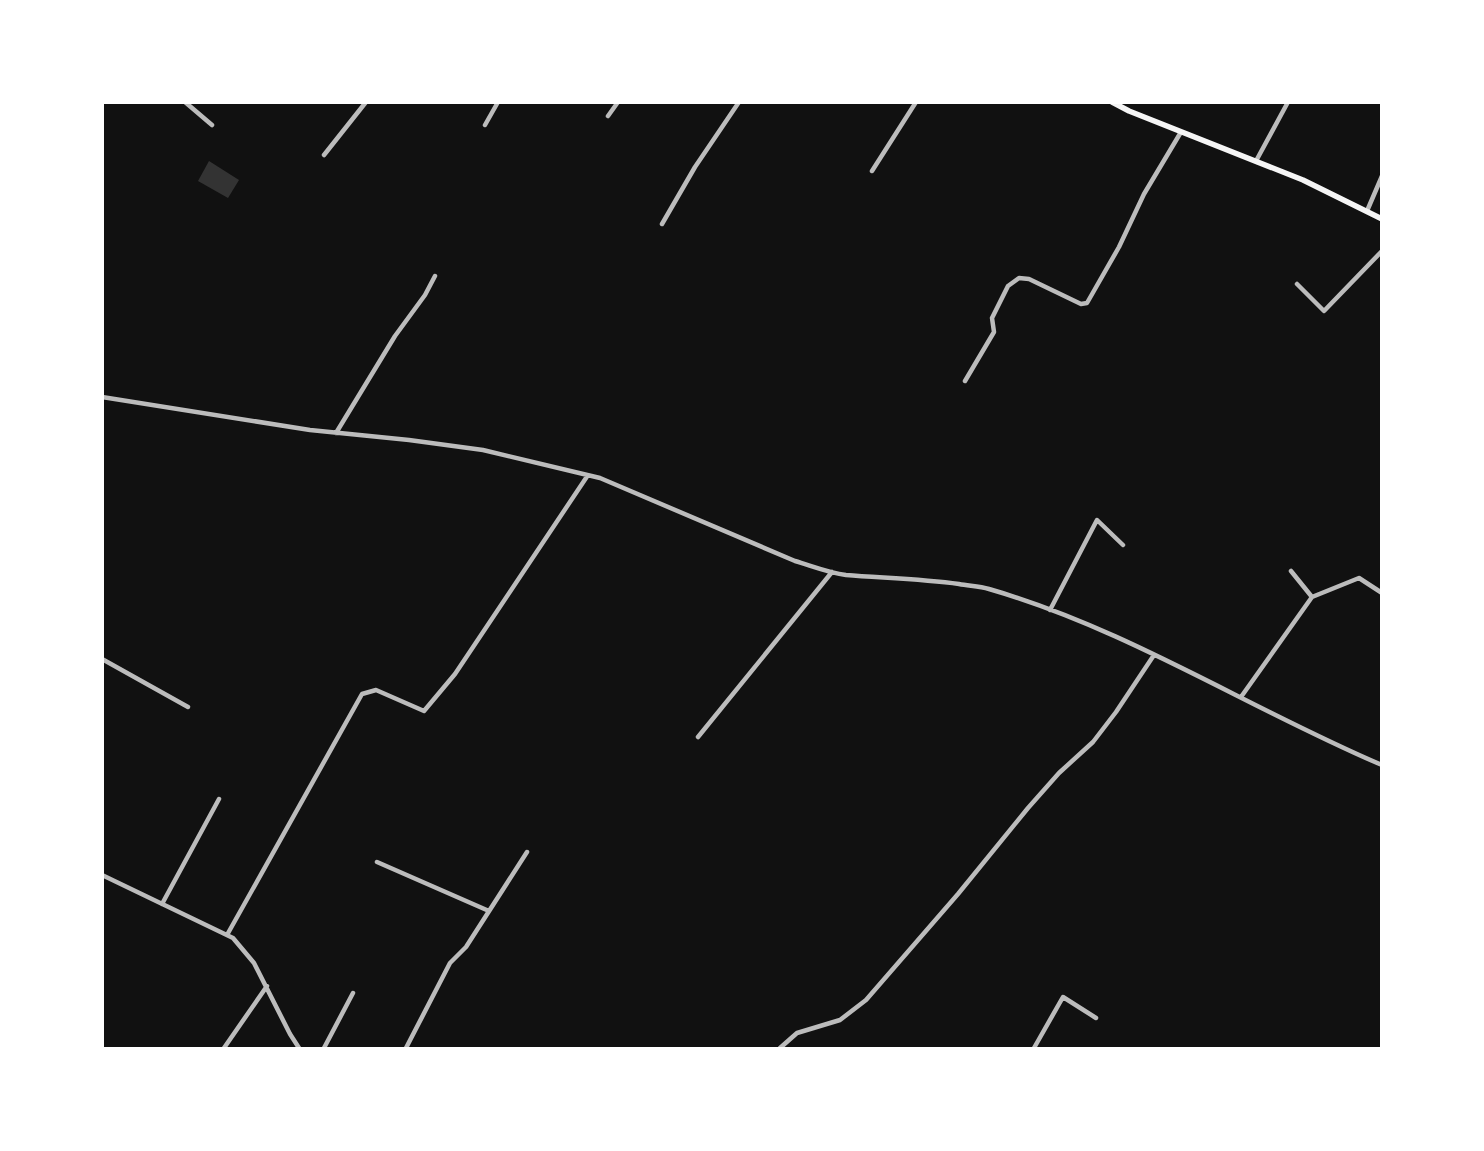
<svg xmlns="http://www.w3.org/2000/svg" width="1484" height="1151" font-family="'Exo 2',sans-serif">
	<rect width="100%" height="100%" fill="#111"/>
	<path fill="#333" d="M209,161L239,180L228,198L198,181Z"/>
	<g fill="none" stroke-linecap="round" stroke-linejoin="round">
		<path stroke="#bcbcbc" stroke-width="4.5" d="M185,102L212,125
			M608,116L618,102
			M485,125L498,102
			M324,155L366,102
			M1256,161L1288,102
			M872,171L916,102
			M1367,211L1382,176
			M662,224L695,167L739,102
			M1297,284L1324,311L1382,251
			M965,381L994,332L992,318L1008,286L1019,278L1029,279L1081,304L1087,303L1119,247L1144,194L1181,132
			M102,397L310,430L409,440L483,450L600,478L795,561C812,566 829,573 846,575C884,578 922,579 959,584C969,586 979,586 989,589C1128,629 1250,709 1382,765
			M336,433L395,336L425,295L435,276
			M1291,571L1312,597
			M1050,610L1097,520L1123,545
			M102,659L188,707
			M1241,697L1312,597L1359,578L1382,593
			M698,737L832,572
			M377,862L489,911
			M102,875L233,938L254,963L290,1034L299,1048
			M162,904L219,799
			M227,935L362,694L376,690L424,711L455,674L588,475
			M224,1048L267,986
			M324,1048L353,993
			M406,1048L450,963L466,947L527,852
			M780,1048L797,1033L840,1020L866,1000L958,894L1028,808L1059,773L1093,742L1116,712L1154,655
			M1034,1048L1063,997L1096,1018"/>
		<path stroke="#f5f5f5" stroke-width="5.5" d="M1112,102L1129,111L1303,180L1382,219"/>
	</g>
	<rect width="1484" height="1151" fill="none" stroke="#ffffff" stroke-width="208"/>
</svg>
